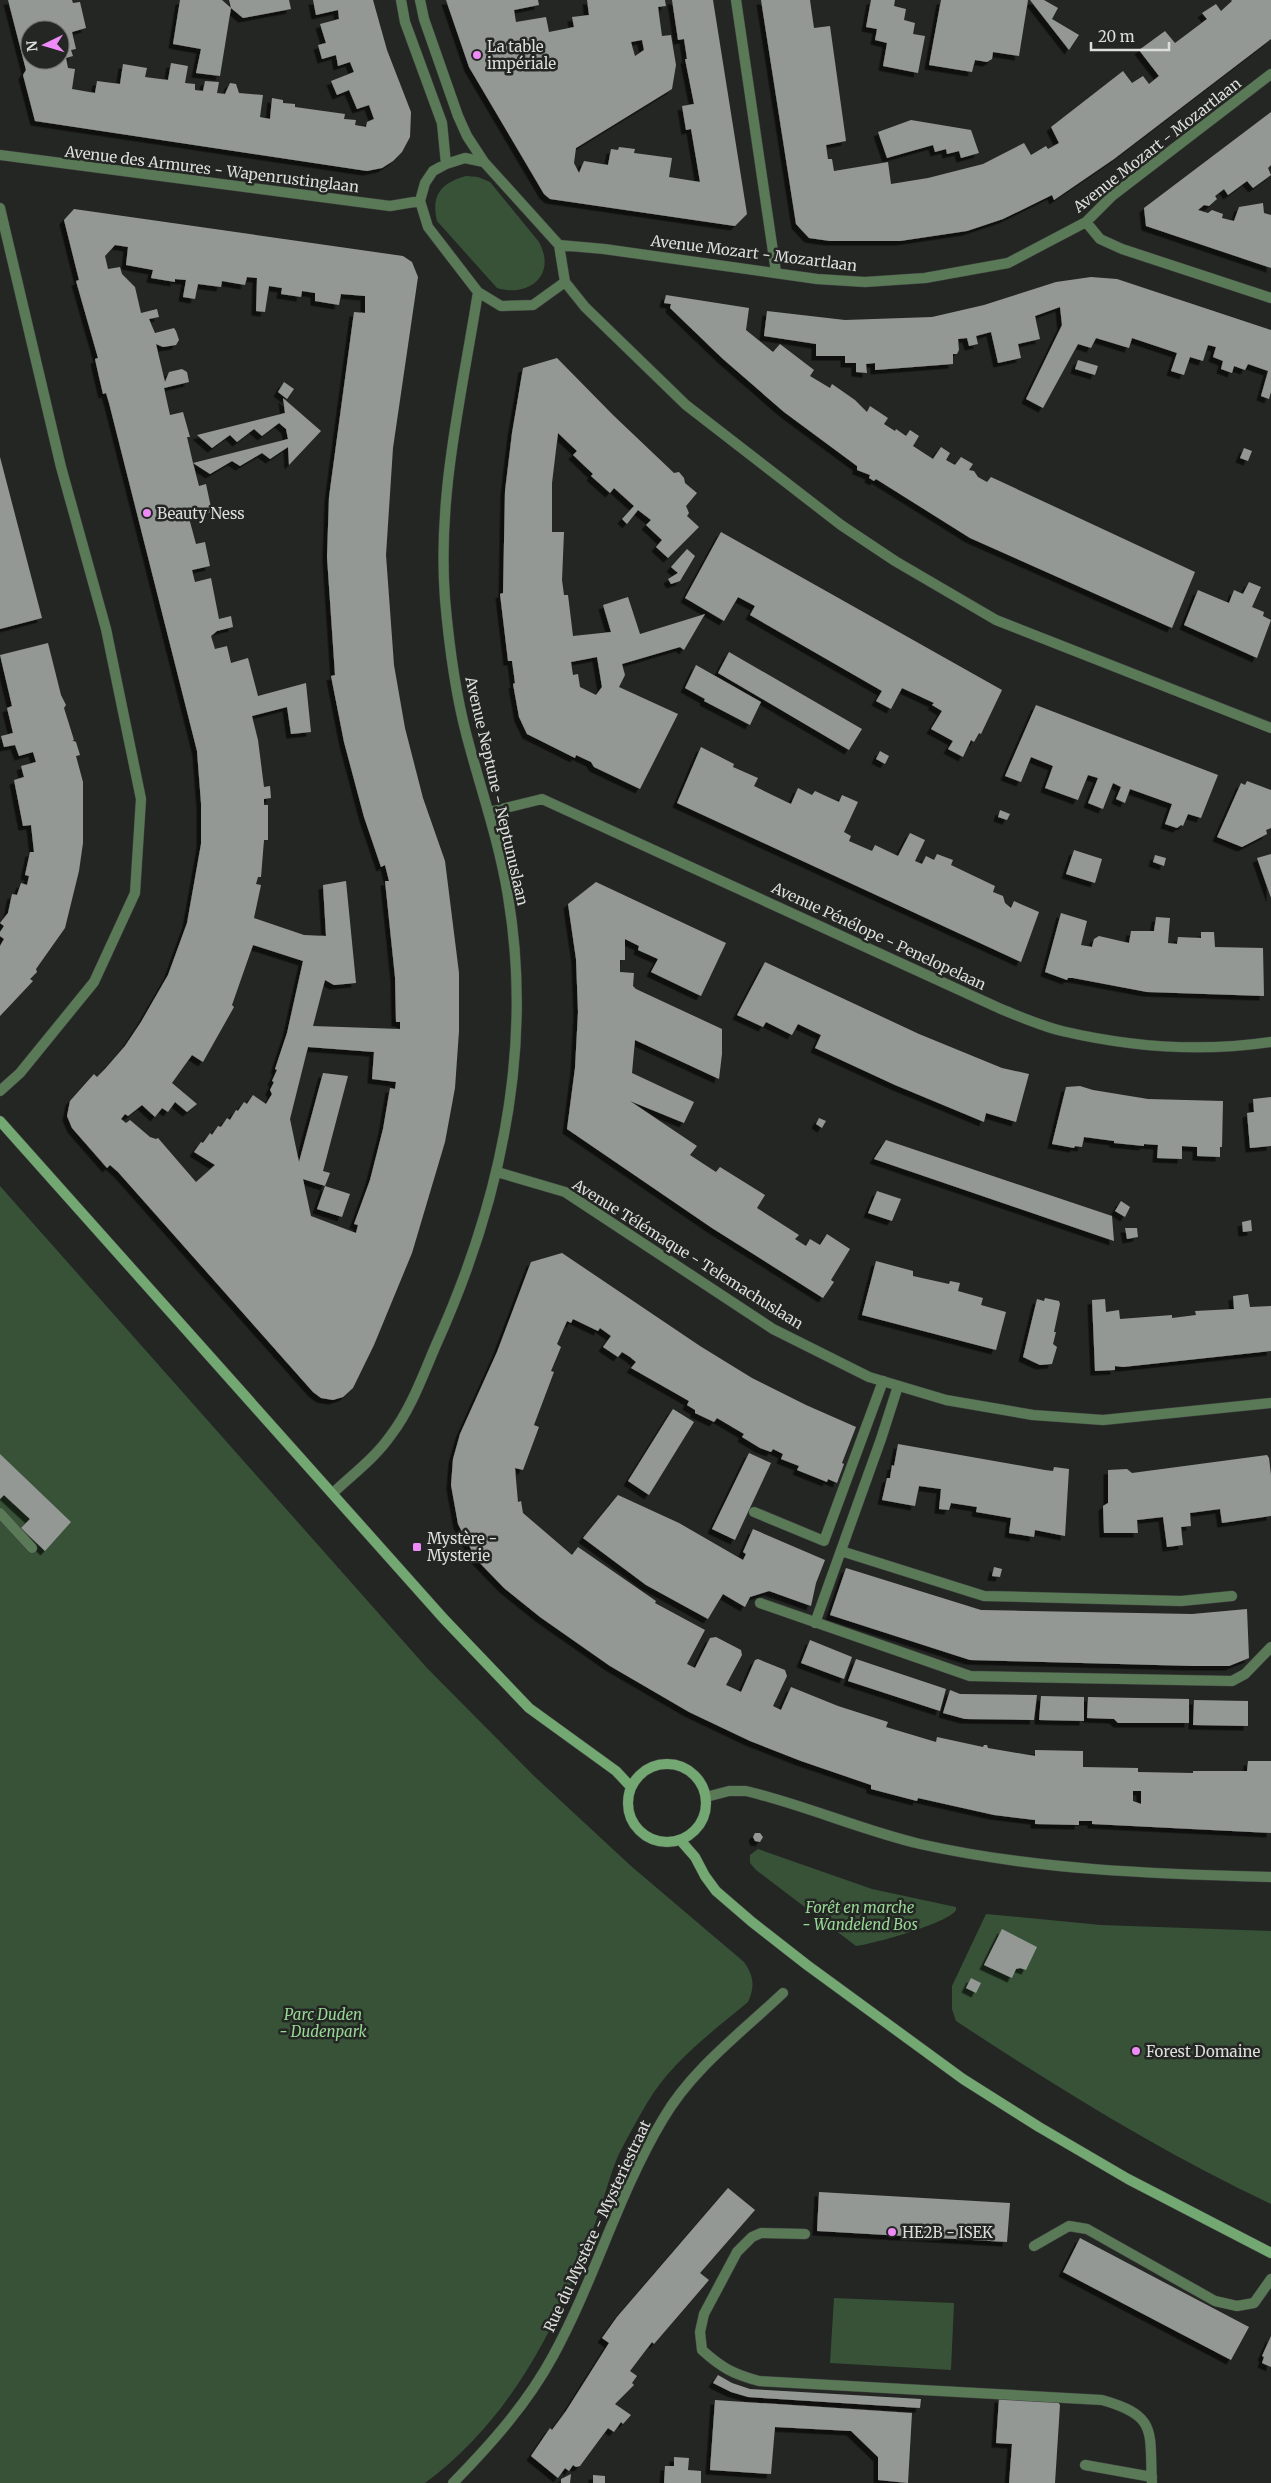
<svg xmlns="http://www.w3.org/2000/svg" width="1271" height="2483" font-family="Merriweather,serif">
	<defs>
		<filter id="shadow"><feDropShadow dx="-4.5" dy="4.5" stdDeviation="0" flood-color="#0009"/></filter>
	</defs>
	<rect width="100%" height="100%" fill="#242623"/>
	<path fill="#375237" d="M466,176L478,177L490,182L539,242C557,275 529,298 497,288L437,221C431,195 441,183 466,176Z
		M0,1186L427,1668L534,1776L631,1866L744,1962C754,1976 755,1987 748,2002C712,2032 671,2062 647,2103C637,2120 627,2138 618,2156C609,2177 604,2200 596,2221C560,2321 513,2418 425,2483H0Z
		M758,1849L872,1889L956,1907V1910C949,1923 873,1944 856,1946L756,1870L750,1863V1855Z
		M986,1914L1101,1925L1271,1931V2204C1161,2152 1058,2088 956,2021L952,2009V1986Z
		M834,2298L954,2303L951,2370L830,2363Z"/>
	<path fill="#949894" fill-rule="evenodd" filter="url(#shadow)" d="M8,0H72L73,3L80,2L86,28L72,32L76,49L71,50L73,56L66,58L68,68L75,69L72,89L95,93L97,81L120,84L123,64L147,68L145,77L168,80L171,63L188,66L185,83L195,84V90L203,91L205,81L219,82L217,93L225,94L230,83L236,84L239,93L263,95L260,117L270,119L272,98L283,100V103L295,104V107L345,114L344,119L356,120L355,125L366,127L367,122L374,119L369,105L357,109L349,90L337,95L331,81L354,72L350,62L338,66L336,55L322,59L318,45L326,43L320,24L339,19L338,10L316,15L313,0H373L387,50L411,112L410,137L402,152L393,161L382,168L367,171L35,121L23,75L26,70ZM30,30H60V60H30Z
		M180,0H222L231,8L220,76L196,73L201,49L173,44Z
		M229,0H289L291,9L243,18L231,8Z
		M446,0H538L539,5L514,10L516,22L546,17L549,32L574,27L572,17L589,15L587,0H665L666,6L658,7L662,36L671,35L676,65L672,89L576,148L574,163L579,173L584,161L608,165L611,149L618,150L619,147L635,149L634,153L672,158L669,177L700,182L691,129L686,130L682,106L694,104L685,59H687L684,39L678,40L672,0H713L747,214L735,226L550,199L544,194L469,67ZM642,40L644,50L635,56L631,42Z
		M761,0H810L814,28L830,26L846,141L826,145L828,159H832L834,171L888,162L891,184L928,178L983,164L1024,143L1031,155L1046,146L1048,149L1059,143L1051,127L1123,71L1132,83L1143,76L1149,84L1159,76L1139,50L1165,31L1175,43L1207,19L1202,13L1216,4L1221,11L1232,1L1231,0H1271V39L1114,159L1054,200L1052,195L1003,219L967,231L900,241H830L809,238L796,224Z
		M871,0H895L894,6L906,9L904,20L915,23L913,34L925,36L918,73L883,66L887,43L875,40L877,29L866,27Z
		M941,0H1028L1019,56L993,52L992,59L987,62L975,60L972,72L929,65Z
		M1030,0H1044L1058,8L1052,19L1079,35L1069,50Z
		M1271,112V165L1268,168L1271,175L1253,188L1247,181L1228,195L1224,189L1215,196L1217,199L1209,206L1204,205L1198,210L1208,213L1212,210L1223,214L1222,218L1234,221L1239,207L1263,203L1264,213L1271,215V268L1146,226L1144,208Z
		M911,120L971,130L979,153L961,158L959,151L947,154L946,149L935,152L933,145L887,158L878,132Z
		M74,209L403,256L412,262L418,277L393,448L386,555L394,665L405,728L423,798L445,861L459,973V1031L455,1088L445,1142L412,1253L374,1345L353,1388L343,1397L333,1400L321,1398L313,1392L118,1172L110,1165L107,1168L72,1128L67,1116L70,1101L94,1074L97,1077L105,1069L125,1046L141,1022L168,975L187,923L201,844V803L197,751L109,403L106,393L103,394L99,377L95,359L98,358L76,281L79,280L64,220ZM115,245L128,247L126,265L153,270L151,278L175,282V279L186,280L183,297L195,299L198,284L221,287L222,281L245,285L247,277L257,278L256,311L265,312L269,286L282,288L281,294L301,297L302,291L315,293V301L339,305L341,294L365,296V313L354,312L329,497L327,557L335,675L331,676L344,742L364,817L381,867L385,865L389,881H385L395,977L396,1022H400V1029L313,1026L325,980L334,985L356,983L346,881L323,885L326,936L304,935L254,918L261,885L256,884L258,877H261L264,840H268V805H264V799L271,798L270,786L264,787L258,740L252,716L287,707L291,734L311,732L306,683L258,696L248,658L231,663L227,646L215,649L211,636L217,631L233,627L231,616L219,619L211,578L195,582L192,570L210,566L205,542L196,544L189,518L212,512L206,484L199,486L193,463L210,474L232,461L240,466L262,453L270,459L288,447L289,465L321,431L283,398L285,413L197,435L212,448L230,435L237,442L254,429L262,436L279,423L286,429L288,439L193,463L187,437H190L183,412L170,415L164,388L189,382L187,372L182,369L169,372L165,382L156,344L163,347L176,345L179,340L176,331L174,328L155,333L149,319L159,317L157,309L141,313L135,287L122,274L120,267L108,269L105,256ZM253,945L303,961L287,1033L275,1069L277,1070L272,1081L274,1082L270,1090L272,1094L266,1104L253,1095L247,1104L244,1102L238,1111L236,1110L230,1120L227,1118L221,1127L218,1126L212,1135L210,1133L203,1143L201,1142L194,1152L215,1165L196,1182L158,1138L156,1139L150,1137L130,1120L126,1123L121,1119L125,1114L128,1116L142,1105L155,1117L162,1108L168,1112L175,1102L187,1112L197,1104L172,1083L192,1055L203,1062L234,1007L232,1005ZM308,1047L374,1052L372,1079L396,1082L395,1089L390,1088L383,1129L370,1180L354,1224L358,1225L356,1233L311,1216L303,1179L325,1186L317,1209L342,1217L350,1194L325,1186L330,1173L323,1171L348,1076L323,1073L299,1162L290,1119Z
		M1091,277L1117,279L1271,330V392L1269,399L1261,396L1268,371L1248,364L1245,370L1234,366L1232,373L1221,369L1223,361L1213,357L1216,347L1208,345L1203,361L1190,357L1184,375L1171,371L1177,353L1132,338L1129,348L1096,338L1091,348L1078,344L1043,408L1026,399L1062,325L1060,307L1035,316L1040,339L1018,344L1021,358L998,363L991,332L976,336L978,344L969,346L967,338L958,339L959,350L957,354H953V364L875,370V363L866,364L867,373L856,372V363H845V356H816V344L764,336L767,311L845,320L932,317L984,305L1056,282Z
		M666,295L749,308L746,330L773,352L780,344L814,370L810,376L830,388L832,384L855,400L867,412L870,406L888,418L884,424L895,431L896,429L906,436L910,430L919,436L913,446L933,459L941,447L950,453L946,460L955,465L961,457L973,464L969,470L974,471L978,477L987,482L991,477L1195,572L1172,628L970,538L876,479L874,481L869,478L870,475L857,470V466L784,412L723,359L670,308L671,304L664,303Z
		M557,358L613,415L674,473L679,472L684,478L685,483L697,493L686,506L689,513L687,516L699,527L668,558L656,547L662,540L646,525L651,520L638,510L627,524L622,519L634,506L614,488L610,493L591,476L593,474L573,455L577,451L558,433L552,483V532H564L562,580L564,595H568L573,636L611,632L603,605L628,597L640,634L705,614L684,650L680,647L622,664L625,675L619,687L678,714L640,789L594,767L591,762L576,755L575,758L527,734L519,717L513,684L515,683L512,661H508L500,594L503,593L505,491L512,433L523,368ZM597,657L602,687L596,695L580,687L578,674L573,675L571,662Z
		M1078,360L1098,366L1095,375L1075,369Z
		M284,382L294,389L287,399L278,392Z
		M1244,448L1252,451L1248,461L1240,458Z
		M0,457L42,618L0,629Z
		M721,532L1002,690L981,734L979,733L974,742L971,740L963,757L948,749L953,741L931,729L942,711L932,705L934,703L902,688L891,709L876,701L882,691L750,615L755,606L738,597L724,621L685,598Z
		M687,549L695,556L680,581L671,584L668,579L678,573L671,567Z
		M1249,582L1261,587L1252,607L1264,612L1263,616L1271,620L1257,658L1184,625L1198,590L1229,603L1234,590L1243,594Z
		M48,643L61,695L66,705L64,708L74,740H72L76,742L80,755L76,756L83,782V843L79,871L65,928L36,969L37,972L30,979L33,981L0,1016V946L4,939L0,936V932L4,926L0,923L8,913L12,894L17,895L21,883L27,885L29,876L25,875L30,852H34L31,825L23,826L14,780L24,777L21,766L36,762L33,752L19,756L15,745L4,747L1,736L13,733L7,708L12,706L0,655Z
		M729,652L862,729L849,750L718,673Z
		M696,665L761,702L750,725L704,701L705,699L685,688Z
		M1036,705L1218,775L1201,818L1188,814L1183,826L1181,825L1177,828L1165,824L1172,804L1130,789L1125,803L1116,799L1121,787L1113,783L1103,809L1088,803L1098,778L1088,775L1078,800L1045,788L1053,766L1031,757L1021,782L1005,776Z
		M701,747L734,764L733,767L758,778L754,786L791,804L798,788L812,795L815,791L839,802L842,795L858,802L844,832L851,836L849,841L872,851L875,845L898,856L910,833L925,840L915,861L922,864L926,856L934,860L937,854L953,860L951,865L995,886L993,892L1003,896L1005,903L1011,908L1014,901L1039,912L1021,962L677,803Z
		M880,751L889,756L885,764L876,759Z
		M1247,781L1271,790V828L1266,830L1267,834L1242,847L1217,837L1241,783L1245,785Z
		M1000,810L1010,814L1007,820L998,817Z
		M1074,850L1102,859L1095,883L1066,874Z
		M1271,854V898L1257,858Z
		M1155,855L1166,858L1164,866L1153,862Z
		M596,882L726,943L701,996L651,972L658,959L638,950L639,946L625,939V960H620V972L634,973L633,986L636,989L722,1029V1054L719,1079L635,1040L632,1073L694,1102L684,1123L630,1101L697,1146L690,1155L716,1172L720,1167L765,1195L757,1208L799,1235L795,1239L806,1246L810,1239L820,1245L827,1234L850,1249L831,1280L834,1282L823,1298L712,1228L567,1129L575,1068L578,1012L576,959L568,904Z
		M1061,913L1087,921L1081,945L1092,947L1094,939L1099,936L1129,943L1131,931H1154L1156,917L1170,918L1168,943L1177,944L1178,937L1201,938V932H1214L1215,947L1263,948L1264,996L1147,992L1073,978H1068L1067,980L1045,972Z
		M765,962L919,1034L1002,1068L1029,1074L1016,1122L986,1113L984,1122L895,1085L815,1048L821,1035L798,1024L792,1035L766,1022L763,1027L737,1015Z
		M1080,1086L1093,1090L1148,1099L1223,1101L1222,1147H1220V1157L1197,1156V1147L1182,1146V1159L1157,1158L1158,1145L1144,1144V1146L1114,1143V1141L1084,1137L1082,1147L1075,1146L1074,1148L1052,1144L1066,1087Z
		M1271,1097V1146L1250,1148L1247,1113L1254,1112L1253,1099Z
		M819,1118L826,1121L822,1128L816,1124Z
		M886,1140L1112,1216L1114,1241L874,1159Z
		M877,1191L901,1199L892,1221L868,1213Z
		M1121,1201L1130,1207L1125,1217L1115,1211Z
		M1251,1220L1252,1231L1243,1232L1242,1222Z
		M1125,1228H1137L1138,1237L1127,1239Z
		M562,1253L700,1346L752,1378L806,1405L856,1427L842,1463L844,1464L837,1483L828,1479L827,1482L797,1470L799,1466L781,1459L783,1454L773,1449L771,1452L760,1448L742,1437L744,1434L717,1418L714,1422L695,1413V1410L687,1405L689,1401L631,1368L636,1362L630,1357L622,1352L618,1357L603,1347L611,1336L600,1328L598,1331L573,1319L571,1323L567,1321L557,1344L561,1347L551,1371L554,1372L534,1425L539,1427L523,1470L515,1468L518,1502L521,1501L523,1513L572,1555L578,1547L656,1601L655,1603L705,1630L687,1664L695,1668L710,1638L716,1637L741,1650L742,1655L726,1685L733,1688L741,1692L755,1660L758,1659L785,1670L787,1676L773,1706L781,1710L791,1687L838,1706L888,1722L886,1727L936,1742L937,1737L983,1747L984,1745H987L988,1748L1035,1756V1750L1083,1751V1767L1138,1768V1772L1193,1773V1771H1247L1248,1761H1271V1833L1092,1824V1821H1079V1825L1035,1824V1820L994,1815L918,1798L917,1801L871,1789V1785L801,1761L750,1741L689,1712L610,1666L540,1617L504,1588L476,1559L458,1524L451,1485L453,1459L460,1434L497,1352L531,1262ZM1133,1791H1141V1804L1133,1801Z
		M876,1261L913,1271V1276L949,1284L950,1281L960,1283L958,1291L983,1298L981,1305L1006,1312L996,1350L862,1315Z
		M1248,1294L1250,1307L1271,1306V1351L1123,1367L1115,1366V1370L1095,1371L1092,1300L1105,1299L1106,1312L1119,1310L1120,1319L1172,1315V1318L1196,1315L1195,1311L1234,1309L1233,1296Z
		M1045,1298L1059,1301L1060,1304L1054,1332H1056L1053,1344L1057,1347L1052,1364L1040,1365L1023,1357L1037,1299L1044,1301Z
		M673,1409L694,1422L649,1495L628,1481Z
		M898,1444L1045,1470L1053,1471L1054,1467L1069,1469L1065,1536L1035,1530L1034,1537L1009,1533L1011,1518L976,1512L977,1507L951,1503L949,1510L939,1509L941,1489L919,1486L915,1506L882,1500L887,1478H890L892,1465L894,1466Z
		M749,1453L771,1463L735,1540L712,1529Z
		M0,1454L71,1522L45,1551L21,1528L30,1519L4,1495L0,1499Z
		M1267,1455L1269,1458L1271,1475V1516L1222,1523L1220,1509L1190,1513L1191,1526L1181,1527L1183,1545L1167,1547L1163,1517L1137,1520L1138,1533H1104L1103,1506L1108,1503V1470L1127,1469L1132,1473Z
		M618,1495L679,1523L743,1560L746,1554L743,1552L753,1529L825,1560L816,1583L811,1606L769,1591L750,1597L745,1607L723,1594L708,1619L646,1585L583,1538Z
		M994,1567L1002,1569L1000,1577L992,1576Z
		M846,1568L981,1610L1192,1614L1247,1609L1249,1658L1229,1666H1194L970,1660L830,1615Z
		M810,1640L852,1657L844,1679L801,1663Z
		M856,1659L946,1689L940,1711L848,1681Z
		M950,1690L960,1694L1037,1695L1034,1720L965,1719L943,1713Z
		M1041,1696L1084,1697V1721L1039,1720Z
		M1088,1697L1189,1699V1723H1118L1114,1719L1087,1718Z
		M1194,1700L1248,1701V1726L1193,1725Z
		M755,1833H760L763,1837L760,1842L755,1841L753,1837Z
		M1002,1929L1037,1947L1026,1970L1020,1968L1016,1969L1012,1978L984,1965Z
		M971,1978L981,1983L976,1993L966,1988Z
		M728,2188L755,2210L700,2273L709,2280L654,2344L652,2342L630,2371L637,2376L632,2383L634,2385L615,2404L631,2415L623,2424L621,2422L614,2432L608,2428L580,2466L576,2467L573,2465L569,2471L565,2468L558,2478L531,2456L550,2428L552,2430L566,2411L609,2343L602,2338L617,2317Z
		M819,2192L1010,2203L1007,2242L817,2231Z
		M1080,2238L1249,2327L1231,2360L1063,2272Z
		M1271,2336V2367L1262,2363L1264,2357L1262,2356Z
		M718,2375L732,2383L750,2389L921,2399L920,2408L748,2397L731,2392L713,2383Z
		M999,2398L1058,2402L1060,2405L1055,2483H1009L1012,2444L996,2443Z
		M715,2400L912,2413L908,2483L878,2480V2457L851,2431L775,2427L771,2474L710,2470Z
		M674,2457L689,2458L688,2470L701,2471V2483H664L665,2466H674Z
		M571,2474L570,2483H561V2479Z
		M593,2475L605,2476V2483H593Z"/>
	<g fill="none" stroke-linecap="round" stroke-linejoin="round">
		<g stroke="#414341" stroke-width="11">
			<path id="lane" d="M754,1512L824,1541L883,1381
				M0,1513L32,1548
				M841,1551L984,1596L1181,1601L1232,1596
				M760,1603L970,1676L1232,1681L1245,1674L1271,1647
				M815,1623L881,1439L898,1386
				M805,2234L761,2233L752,2237L737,2252L704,2314L700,2332L702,2350C722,2368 733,2374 759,2381L1102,2400C1159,2416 1149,2432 1152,2483
				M1034,2246L1069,2226L1087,2229L1215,2301L1237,2306L1254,2303L1271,2279
				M1085,2465L1152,2477"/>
		</g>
		<g stroke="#414341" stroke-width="11">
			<path id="street" d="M401,0L405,22L442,123L446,164
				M420,0L424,19L458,116L467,136L484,162
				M736,0L776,272
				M0,155L390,206L420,201
				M0,208L61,467L106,629L141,799L135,893L94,982L20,1073L0,1091
				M1086,222L1100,239L1122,249L1271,298
				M559,245L604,249L817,279L865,282L925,278L1008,263L1086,222L1112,196L1271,74
				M565,282L533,305L501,306L478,292L428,227L420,201L425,183L433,171L446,164L465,158L484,162L559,245L565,282L585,307L686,405L841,525L895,561L996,620L1271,728
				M489,812L542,799L1001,1009C1021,1017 1041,1026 1062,1031C1130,1047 1203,1052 1271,1042
				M497,1172L565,1192L773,1329L869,1377L946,1400L1033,1415L1103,1420L1271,1403
				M333,1493C353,1474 375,1458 391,1435C411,1409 423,1375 436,1345C500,1203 534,1051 508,896C499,841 481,790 467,737C455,692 449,645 445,599C437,495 462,394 478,292
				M706,1797L729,1791H746C805,1805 861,1830 920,1844C1036,1870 1153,1874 1271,1877
				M453,2483C491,2444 527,2404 553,2356C595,2279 618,2194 663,2119C692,2069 742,2032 783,1993"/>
		</g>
		<g stroke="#414341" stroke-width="11">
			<path id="secondary" d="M0,1121L444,1619L529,1708L616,1771L631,1787
				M628 1803a39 39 0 1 1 78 0a39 39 0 1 1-78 0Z
				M681,1841L695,1857L705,1876L716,1891L752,1922L807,1965L963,2079L1039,2127L1128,2179L1271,2253"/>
		</g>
		<use href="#lane" stroke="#597957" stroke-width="10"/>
		<use href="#street" stroke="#597957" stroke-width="10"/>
		<use href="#secondary" stroke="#74a873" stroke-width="10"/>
	</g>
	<g fill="#ee8bf8" stroke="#242623" stroke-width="2">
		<circle cx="477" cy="55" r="5"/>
		<circle cx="147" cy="513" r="5"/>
		<rect x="412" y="1542" width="10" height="10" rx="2.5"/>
		<circle cx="1136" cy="2051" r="5"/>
		<circle cx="892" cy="2232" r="5"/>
	</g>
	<g text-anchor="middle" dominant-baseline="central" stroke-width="5" stroke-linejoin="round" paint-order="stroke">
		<g font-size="15" fill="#dcdedc" stroke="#242623" text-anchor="start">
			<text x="487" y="46">La table<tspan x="487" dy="17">impériale</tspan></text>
			<text x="157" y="513">Beauty Ness</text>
			<text x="427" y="1538">Mystère -<tspan x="427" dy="17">Mysterie</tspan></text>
			<text x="1146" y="2051">Forest Domaine</text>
			<text x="902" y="2232">HE2B - ISEK</text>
		</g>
		<g font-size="15" fill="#dcdedc" stroke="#242623">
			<text transform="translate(1157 145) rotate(-38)">Avenue Mozart - Mozartlaan</text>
			<text transform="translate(212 169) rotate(7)">Avenue des Armures - Wapenrustinglaan</text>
			<text transform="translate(754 253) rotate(7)">Avenue Mozart - Mozartlaan</text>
			<text transform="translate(497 791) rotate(77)">Avenue Neptune - Neptunuslaan</text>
			<text transform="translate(879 936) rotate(25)">Avenue Pénélope - Penelopelaan</text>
			<text transform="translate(688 1254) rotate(32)">Avenue Télémaque - Telemachuslaan</text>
			<text transform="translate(597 2226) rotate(-65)">Rue du Mystère - Mysteriestraat</text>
		</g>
		<g font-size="15" font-style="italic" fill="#98d796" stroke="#242623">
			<text x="860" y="1907">Forêt en marche<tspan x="860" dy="17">- Wandelend Bos</tspan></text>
			<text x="323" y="2014">Parc Duden<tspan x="323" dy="17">- Dudenpark</tspan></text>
		</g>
	</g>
	<g transform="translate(45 45) rotate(265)"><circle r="24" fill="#242623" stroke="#6e706d"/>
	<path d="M0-4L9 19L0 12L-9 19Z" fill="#ee8bf8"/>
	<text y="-8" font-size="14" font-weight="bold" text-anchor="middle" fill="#dcdedc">N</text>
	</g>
	<path d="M1091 42v8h78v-8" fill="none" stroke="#dcdedc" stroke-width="2.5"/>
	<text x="1098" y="42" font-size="15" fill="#dcdedc" stroke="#242623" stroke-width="4" paint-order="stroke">20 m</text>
</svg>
